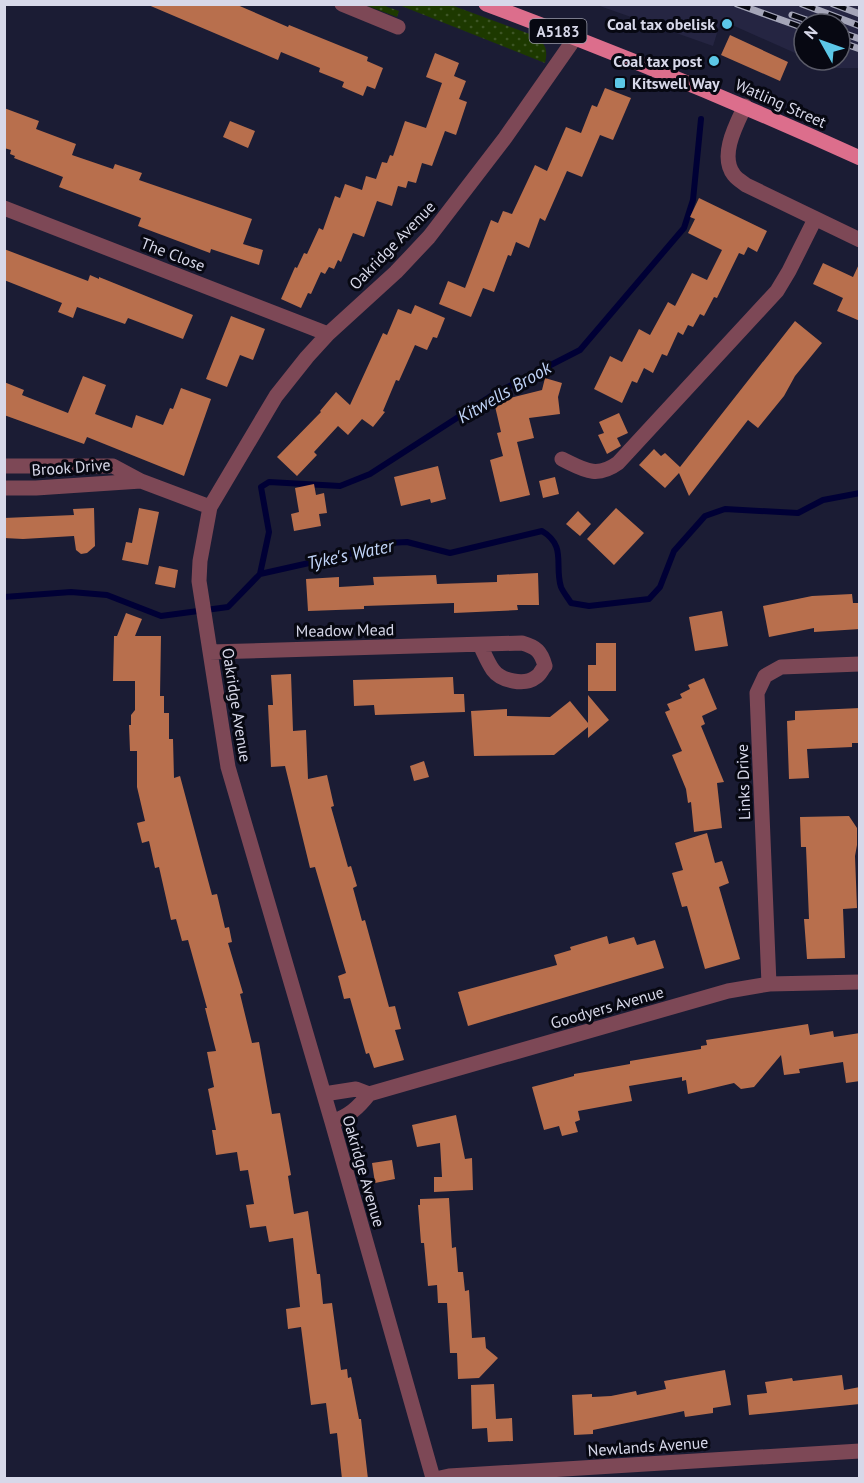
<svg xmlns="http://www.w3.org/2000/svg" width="864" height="1483" font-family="'PT Sans',sans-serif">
	<defs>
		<pattern id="green-dots" width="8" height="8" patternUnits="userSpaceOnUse" patternTransform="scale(1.5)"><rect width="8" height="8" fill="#1d3900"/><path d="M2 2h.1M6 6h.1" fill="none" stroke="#3d5525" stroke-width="1.8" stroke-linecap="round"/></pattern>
	</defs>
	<rect width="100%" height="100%" fill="#1b1c34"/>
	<path fill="#252542" d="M597,5H859V68H830L811,60H840V24H804V57L721,20L713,46Z"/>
	<path fill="url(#green-dots)" d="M365,5H382L399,11L397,17Z
		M399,5H451L535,36C546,44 548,50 545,63Z"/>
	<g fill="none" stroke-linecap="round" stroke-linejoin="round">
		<path stroke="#000035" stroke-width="6" d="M260,574L269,532L261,487L269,482L340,486L370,474L494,394L580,350L684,228L693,200L701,119
			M4,597L71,592L107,595L161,616L228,607L260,574L349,554L387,543L407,542L450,553L542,531C567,546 554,565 561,587C563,592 568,598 571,603L589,606L649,599L660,587L674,551L705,516L725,509L798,513L823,500L860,493"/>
	</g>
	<path fill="#b86f4d" d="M146,4H235L288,27L289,25L368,57L367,61L383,68L375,89L367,86L363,96L342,87L344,82L319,72L320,68L281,52L278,60Z
		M730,35L788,62L780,81L721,55Z
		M435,53L459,63L454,76L466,81L459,99L467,102L456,135L445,131L432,166L422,163L416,183L408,181L406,188L398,186L392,206L377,201L364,237L353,233L341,262L338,260L334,269L329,267L325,274L321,272L311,294L308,293L301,308L281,299L295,267L297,268L304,253L307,254L319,228L323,230L335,196L340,198L345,184L362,190L366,176L376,179L382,162L387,163L390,155L393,156L405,121L426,128L442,83L426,77Z
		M605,88L631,98L613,140L600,135L582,177L567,171L545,221L540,218L529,248L516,242L511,256L508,255L494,292L483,288L471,317L439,304L448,281L465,288L491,220L498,223L503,211L512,214L535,165L547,171L566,127L581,133L592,105L597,107Z
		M4,108L39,121L36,129L76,144L72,155L113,169L115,164L142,173L139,180L252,219L243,244L263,250L259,265L211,249L210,253L138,226L141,218L59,187L63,177L14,158L15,156L10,154L11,150L4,148Z
		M230,121L255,131L248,148L223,137Z
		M699,198L767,231L757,252L748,247L744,255L739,253L717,298L714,297L704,316L700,314L693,327L688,325L683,335L678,332L667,356L662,354L653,373L644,368L637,383L632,381L622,403L594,389L610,356L622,362L639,329L650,335L668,302L675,306L692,273L707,280L722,250L688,233L695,219L690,217Z
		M4,249L88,281L90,275L99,279V277L193,315L183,339L128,318L125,324L77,307L73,318L58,312L62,303L4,280Z
		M860,262V321L837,311L843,298L813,284L823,263L853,277Z
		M415,305L445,318L437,338L433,337L427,350L415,345L399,381L396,380L383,411L385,412L373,427L362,419L348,435L338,426L314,452L317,455L297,476L277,457L321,412L320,411L336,392L350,405L383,333L387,335L398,309L411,314Z
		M231,316L265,329L253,360L240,355L227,387L206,379Z
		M795,321L822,343L795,376L784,396L758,428L748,420L689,496L679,473L665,488L639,465L654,449L661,456L665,453L680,467Z
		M83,376L106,385L95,414L132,428L136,415L163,425L170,408L173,409L181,388L211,399L184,476L87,437L84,444L4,415V382L24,390L22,395L68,413Z
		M545,378L562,383L558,397L560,414L529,418L534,438L517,442L530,495L500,502L490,460L503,456L497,433L501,432L494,402L542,390Z
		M619,413L628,433L617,438L621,446L607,454L598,435L604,433L599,422Z
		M438,466L446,499L431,503L430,499L401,506L394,477Z
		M555,477L559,494L543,498L539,481Z
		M314,484L316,495L324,493L327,513L319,514L321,526L294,531L291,514L299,512L295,488Z
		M94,508L95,546L87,553L81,554L76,550L74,536L23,539L4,538V518L74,515L73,509Z
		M139,508L159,512L148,565L122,560L126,542L132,543Z
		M616,508L644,533L614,565L587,539Z
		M578,511L591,524L580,536L566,524Z
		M159,566L178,570L175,588L155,584Z
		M538,573L539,605H517L518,610L454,613V603L364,606V609L308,611L306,579L339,577V587L374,585L373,577L436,575L437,584L497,582V575Z
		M852,594L853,603H860V629L814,632V628L769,637L763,606L812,596Z
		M722,611L728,646L695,651L689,617Z
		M126,613L142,619L135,636H161L160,696H164V713H169V739H173L174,778L180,776L212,895L217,894L225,928L229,927L232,942L228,943L243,993L240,994L252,1043L259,1042L272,1114L280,1113L291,1175L288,1176L294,1214L308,1211L317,1274H320L323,1304L332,1303L341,1370L347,1369L348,1378L351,1377L359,1419H361L368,1479H342L337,1433L330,1434L326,1403L311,1405L301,1327L288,1329L286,1309L300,1307L293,1238L269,1242L266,1226L250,1228L246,1205L254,1204L248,1170L240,1171L237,1152L216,1155L212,1130H216L208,1089L214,1087L207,1052L216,1051L205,1008H207L188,940L182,941L176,919L171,920L159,867L155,868L149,841L142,843L137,823L145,821L137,787V751H130L129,725H131V715L135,710V681H113L114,636H117Z
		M596,643H616V691H588V665H596Z
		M291,674L293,731L306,730L308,779L327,775L334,806L331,807L348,867L351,866L357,886L353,888L362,921L365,920L389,1007L395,1006L401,1029L395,1030L404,1060L374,1068L369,1053L366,1054L350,998L344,999L338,976L346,973L315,867L310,868L285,766L271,767L268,705H273L271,675Z
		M453,677L454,694H464L465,712L375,715L374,705L354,706L353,680Z
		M704,678L717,709L702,716L705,724L701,726L724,782L717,783L722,828L694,832L691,802L688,803L686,789L672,755L682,751L665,712L670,710L667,704L682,698L680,694L690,689L688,685Z
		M588,695L609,720L588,738V727L554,755L474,756L471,711L507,709V716L550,717L570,701L588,723Z
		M860,708V743H852V747L807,749L809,778L789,779L787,721L795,720V711Z
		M424,761L429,777L414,781L410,766Z
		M849,816L857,828V845L855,856L857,908L843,909L845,958L807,959L804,919H809L806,847H801L800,817Z
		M707,833L715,863L722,861L729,883L719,887L740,959L705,969L687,906L682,907L672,873L683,870L675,843Z
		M607,936L609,944L634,937L637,945L655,940L664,968L468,1026L458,992L557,965L554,955L571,950L570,947Z
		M808,1024L810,1035L833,1031L834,1037L860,1033V1081L846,1083L843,1062L799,1069L800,1073L784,1075L781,1055L754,1087L741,1089L734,1083L688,1094L686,1080L682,1081V1077L629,1086L632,1101L578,1111L580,1120L575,1122L578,1132L562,1136L559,1126L544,1130L532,1087L574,1076V1074L630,1064V1061L701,1049V1046L707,1045L706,1040Z
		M456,1115L465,1159L472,1158L473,1190L434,1192V1177H442L440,1143L417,1147L412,1125Z
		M392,1160L395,1179L375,1183L372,1163Z
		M449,1198L452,1248L456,1247L458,1272H463L465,1291L469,1290L472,1338L485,1337L486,1348L498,1358L479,1378L458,1379L457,1353H450L447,1303H438L437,1285L428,1286L424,1243H421L418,1205H420V1199Z
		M725,1370L731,1405L713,1408V1413L685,1417L684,1411L593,1430V1434L574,1435L572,1395L592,1394V1397L611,1396L636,1391L637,1395L666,1389L664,1381Z
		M842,1375L844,1390L860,1387V1404L749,1415L747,1395L767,1393L765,1382L792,1378L793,1381Z
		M494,1384L496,1419L512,1418L513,1441L488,1442L487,1428L472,1429L471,1385Z"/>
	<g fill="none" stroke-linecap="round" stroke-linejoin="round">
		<path stroke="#7d4856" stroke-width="15" d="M342,4L398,27
			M745,106C736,125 719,156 734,175C737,179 742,182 746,185L860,240
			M4,208L328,334
			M562,459C583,469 596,479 618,463L777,291L789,271L815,219
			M4,466H113L141,481L210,507
			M4,488H36L141,481
			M210,652L522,643C536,647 541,651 545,666C542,669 540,675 536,677C525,686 501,681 493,670C488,663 484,653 480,645
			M769,984L757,693L765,676L781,667L860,664
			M324,1094L356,1089L369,1094
			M332,1122C349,1116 358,1108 369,1094L728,991L769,984L860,982
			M433,1478L332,1122L228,767L199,581L200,561L210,507L276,396L307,357L328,334L396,272L429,237L505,138L575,38
			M440,1478L449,1476L860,1451"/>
		<path stroke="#dc6e8c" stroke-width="15" d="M486,4C612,51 737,102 860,158"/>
		<g stroke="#a4a5b8" stroke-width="7">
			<path id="rail" d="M737,4L804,28
				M802,4L860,26
				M833,4L860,14
				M792,15L818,24
				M840,32L860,39
				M840,42L860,49"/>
		</g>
		<use href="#rail" stroke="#070812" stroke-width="4.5" stroke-dasharray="14" stroke-linecap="butt"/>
	</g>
	<g fill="#5cc7e7" stroke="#070812" stroke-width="2">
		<circle cx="727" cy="24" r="6"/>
		<circle cx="714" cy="61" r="6"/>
		<rect x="614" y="77" width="12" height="12" rx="3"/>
	</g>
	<g text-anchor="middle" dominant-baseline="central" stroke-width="6" stroke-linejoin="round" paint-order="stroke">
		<rect fill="#070812" stroke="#999aa8" stroke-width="1.5" x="529.5" y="19" width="57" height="24" rx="4.5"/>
		<g font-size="15" font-weight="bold" fill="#d7d8e9">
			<text x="558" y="31">A5183</text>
		</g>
		<g font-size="16" font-weight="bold" fill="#d7d8e9" stroke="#070812" text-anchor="end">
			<text x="715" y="24">Coal tax obelisk</text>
			<text x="702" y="61">Coal tax post</text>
			<text x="632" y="83" text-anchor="start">Kitswell Way</text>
		</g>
		<g font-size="16" fill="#d7d8e9" stroke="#070812">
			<text transform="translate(781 103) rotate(24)">Watling Street</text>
			<text transform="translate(392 245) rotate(-46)">Oakridge Avenue</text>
			<text transform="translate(173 254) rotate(21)">The Close</text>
			<text transform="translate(71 467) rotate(-4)">Brook Drive</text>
			<text transform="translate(345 630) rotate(-1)">Meadow Mead</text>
			<text transform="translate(237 705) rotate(81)">Oakridge Avenue</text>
			<text transform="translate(743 782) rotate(-92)">Links Drive</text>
			<text transform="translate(607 1007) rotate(-16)">Goodyers Avenue</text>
			<text transform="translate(364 1171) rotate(74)">Oakridge Avenue</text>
			<text transform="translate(648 1446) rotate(-4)">Newlands Avenue</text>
		</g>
		<g font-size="18" font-style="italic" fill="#c1d4f8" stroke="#070812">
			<text transform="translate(504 392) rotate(-30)">Kitwells Brook</text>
			<text transform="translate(350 554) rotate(-12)">Tyke's Water</text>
		</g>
	</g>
	<rect width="864" height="1483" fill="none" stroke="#d7d8e9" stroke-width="12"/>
	<g transform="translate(822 42) rotate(310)"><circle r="28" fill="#070812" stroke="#5a5b68" stroke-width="1.5"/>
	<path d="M0-4.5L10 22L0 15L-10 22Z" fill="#5cc7e7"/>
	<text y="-9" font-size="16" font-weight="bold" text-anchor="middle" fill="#d7d8e9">N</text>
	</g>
</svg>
